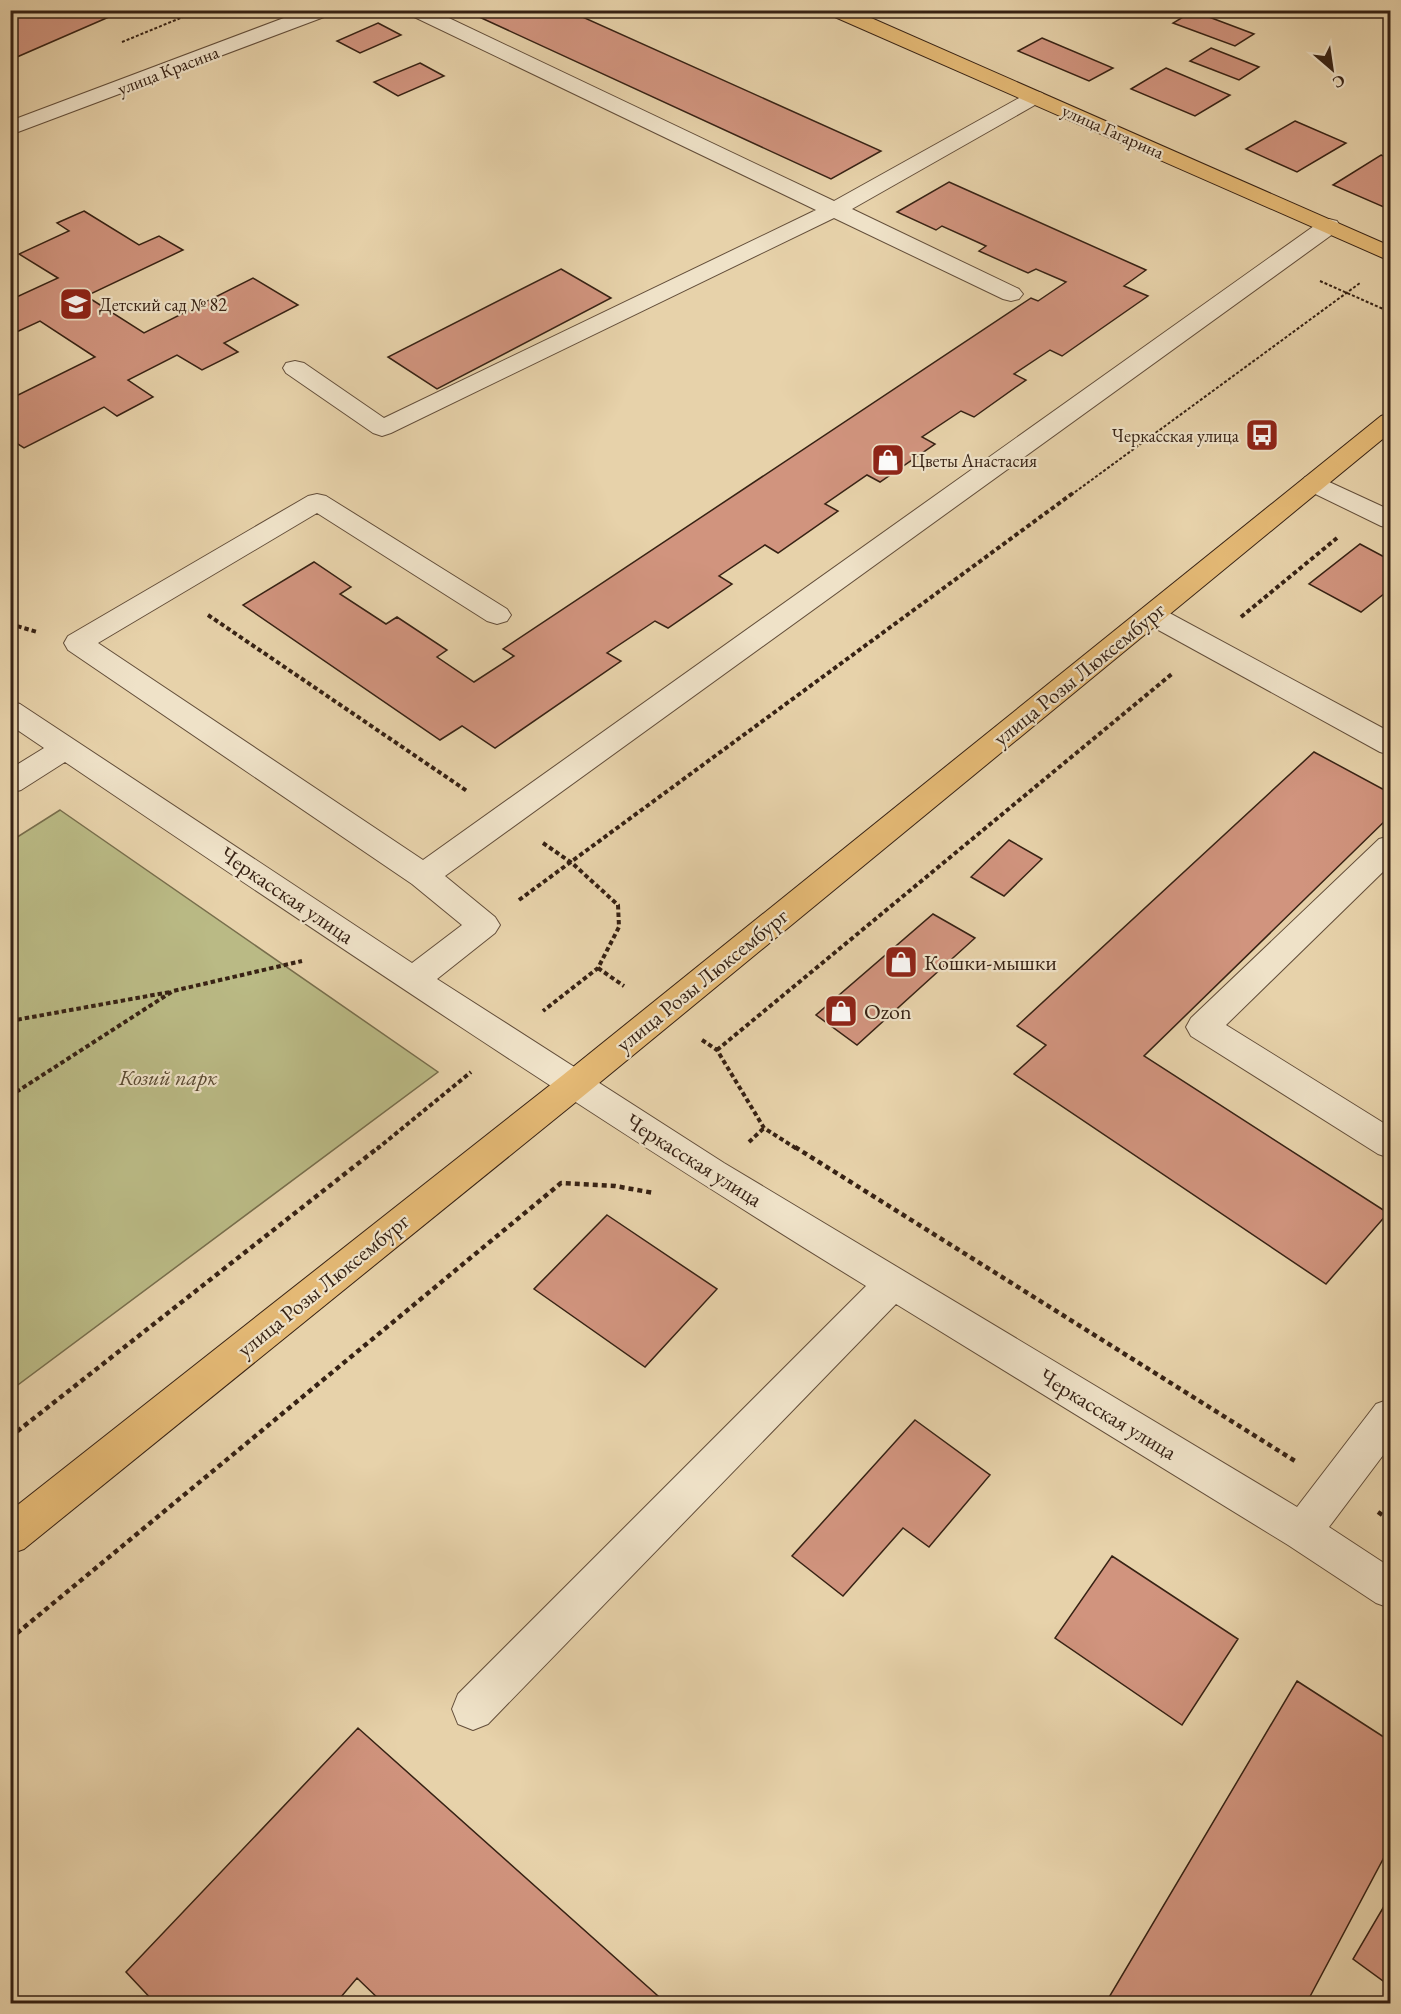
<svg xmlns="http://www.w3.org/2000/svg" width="1401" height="2014" font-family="'EB Garamond',serif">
	<rect width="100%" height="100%" fill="#e7d2aa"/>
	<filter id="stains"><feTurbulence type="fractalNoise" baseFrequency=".00333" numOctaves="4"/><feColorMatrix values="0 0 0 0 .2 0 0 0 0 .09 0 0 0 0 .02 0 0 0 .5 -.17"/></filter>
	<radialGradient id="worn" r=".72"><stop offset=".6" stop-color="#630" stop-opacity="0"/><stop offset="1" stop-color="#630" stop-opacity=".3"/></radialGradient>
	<path fill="#baba85" stroke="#786e4c" stroke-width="1.5" d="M60,810L438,1072L11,1390V841Z"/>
	<path fill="#d1947e" stroke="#372214" stroke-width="1.5" d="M36,10H125L10,60V21Z
		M464,10H567L881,151L831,179Z
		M1193,11L1254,34L1235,46L1173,23Z
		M378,23L401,35L360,53L337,41Z
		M1042,38L1113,68L1089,81L1018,51Z
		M1211,48L1259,67L1239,80L1190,61Z
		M420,63L444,76L398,96L374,82Z
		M1166,68L1230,95L1195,116L1131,89Z
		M1295,121L1346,143L1297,172L1246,149Z
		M1381,155L1390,159V205L1386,208L1333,185Z
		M949,182L1146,270L1124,286L1148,296L1062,356L1050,350L1014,374L1026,380L974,417L961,411L922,437L935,444L880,482L867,475L825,504L838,511L778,553L765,545L719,576L732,584L668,628L655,621L607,653L621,661L495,748L462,726L440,740L243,605L314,562L351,587L340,594L386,624L397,617L447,650L437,657L474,682L514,656L503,649L1031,298L1038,301L1066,282L1036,269L1028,273L979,251L986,246L942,226L936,230L897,212Z
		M84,211L139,245L159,236L183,250L86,296L144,333L253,278L298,305L224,343L238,352L202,370L177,355L128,380L153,397L117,416L104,407L24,448L10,439V399L95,357L40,321L10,335V300L58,278L19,254L69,231L57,223Z
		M561,269L611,298L437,389L388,357Z
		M1360,544L1390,560V589L1361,612L1309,584Z
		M1314,752L1390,793V816L1144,1056L1388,1213L1326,1284L1014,1074L1046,1045L1017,1026Z
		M1009,840L1042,859L1004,896L971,877Z
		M933,914L975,938L857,1045L816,1015Z
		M607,1215L717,1289L645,1367L534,1289Z
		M915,1420L990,1475L929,1547L903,1528L843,1596L792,1556Z
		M1112,1556L1238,1639L1182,1725L1055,1638Z
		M1297,1681L1390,1741V1846L1306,2004H1105Z
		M358,1728L667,2004H384L357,1978L335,2004H156L126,1972Z
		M1390,1896V1986L1353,1959Z"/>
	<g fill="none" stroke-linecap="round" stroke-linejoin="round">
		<g stroke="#634e3a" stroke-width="2">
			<path id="minor" d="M305,10H335L332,14L10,135V121Z
				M405,10H432L834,201L1028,93L1035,91L1042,93L1046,97L1042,101L852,209L1019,289L1023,294L1019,299L1011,301L1003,299L834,218L391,433L382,436L373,433L286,373L283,368L286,363L295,361L304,363L384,418L816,210L408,14Z
				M1329,219L1337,221L1340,226L1337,231L445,876L495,917L500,925L495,933L437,979L724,1163L1297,1507L1376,1404L1390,1399V1446L1329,1527L1390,1567V1608L1376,1603L1288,1545L896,1304L488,1724L473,1730L458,1724L452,1709L458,1694L866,1286C595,1119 330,941 65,762L21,790L10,793V769L44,748L10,725V701L20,704L412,963L462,925L412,884L68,650L64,643L68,636L308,496L317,494L326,496L507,609L511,615L507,621L497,624L487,621L317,513L98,643L423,860L1321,221Z
				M1314,475L1390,510V528L1381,526L1305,489L1301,483L1305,477Z
				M1152,606L1162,609L1390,732V755L1380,752L1142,621L1138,615L1142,609Z
				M1390,836V865L1226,1025L1390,1127V1158L1378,1154L1191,1036L1186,1027L1191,1018L1379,839Z"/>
		</g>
		<g stroke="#372214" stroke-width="2">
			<path id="major" d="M825,10H853L1390,246V261L828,14Z
				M1390,413V433L587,1093L24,1549L10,1554V1511L563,1075L1381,416Z"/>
		</g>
		<path stroke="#372214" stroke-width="2" stroke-dasharray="3 2" stroke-linecap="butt" d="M122,42L200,10
			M1320,281L1390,312
			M1071,495L1360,283"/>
		<path stroke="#372214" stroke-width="4" stroke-dasharray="4.5 3" stroke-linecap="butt" d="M208,615L467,791
			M1241,617L1337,538
			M10,624L37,632
			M543,843L572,863L618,905L619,927L598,968L543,1011
			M519,900L1073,493
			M598,968L624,986
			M10,1021L170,992
			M702,1040L717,1050L764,1128L797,1149
			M717,1050L1173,673
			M10,1096L173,991L302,961
			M749,1142L764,1128
			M377,1149L471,1072"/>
		<path stroke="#372214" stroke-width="4.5" stroke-dasharray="5 4" stroke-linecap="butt" d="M795,1147L1295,1461
			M10,1437L379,1147
			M1378,1512L1390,1520
			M10,1639L561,1183L615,1186L654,1193"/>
		<use href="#minor" fill="#efe2c8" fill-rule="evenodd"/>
		<use href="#major" fill="#e4b975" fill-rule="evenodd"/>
	</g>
	<defs>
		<g id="school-square" transform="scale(1.725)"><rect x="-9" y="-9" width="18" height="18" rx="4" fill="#8f2418" stroke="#efe2c8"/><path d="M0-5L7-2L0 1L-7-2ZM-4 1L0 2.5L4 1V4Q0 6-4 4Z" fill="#fff"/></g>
		<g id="bus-square" transform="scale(1.725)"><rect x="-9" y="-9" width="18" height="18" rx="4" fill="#8f2418" stroke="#efe2c8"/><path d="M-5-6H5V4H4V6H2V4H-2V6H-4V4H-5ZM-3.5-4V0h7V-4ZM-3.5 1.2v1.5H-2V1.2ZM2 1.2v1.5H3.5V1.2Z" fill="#fff"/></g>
		<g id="shop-square" transform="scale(1.725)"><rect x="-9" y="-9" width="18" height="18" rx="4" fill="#8f2418" stroke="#efe2c8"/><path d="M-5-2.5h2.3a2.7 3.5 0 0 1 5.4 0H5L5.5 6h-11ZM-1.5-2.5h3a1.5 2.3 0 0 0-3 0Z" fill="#fff"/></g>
	</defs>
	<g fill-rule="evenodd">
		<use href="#school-square" x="76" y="304"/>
		<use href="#bus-square" x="1262" y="435"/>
		<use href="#shop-square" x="888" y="460"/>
		<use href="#shop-square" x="901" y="962"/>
		<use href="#shop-square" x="841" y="1011"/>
	</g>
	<g text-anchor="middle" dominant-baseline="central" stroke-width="4.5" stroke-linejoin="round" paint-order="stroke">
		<g font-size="18" fill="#372214" stroke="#efe2c8">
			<text transform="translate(168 70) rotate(-21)">улица Красина</text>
			<text transform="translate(1113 131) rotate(24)">улица Гагарина</text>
		</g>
		<g font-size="18" fill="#372214" stroke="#efe2c8" text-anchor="start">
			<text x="99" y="304">Детский сад № 82</text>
			<text x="1239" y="435" text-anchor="end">Черкасская улица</text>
			<text x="911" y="460">Цветы Анастасия</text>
		</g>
		<g font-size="22" fill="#372214" stroke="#efe2c8">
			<text transform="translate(1079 674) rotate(-39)">улица Розы Люксембург</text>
			<text transform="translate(287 895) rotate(34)">Черкасская улица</text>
			<text transform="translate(702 980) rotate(-39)">улица Розы Люксембург</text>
			<text transform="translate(694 1160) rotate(32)">Черкасская улица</text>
			<text transform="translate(323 1285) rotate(-39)">улица Розы Люксембург</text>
			<text transform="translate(1108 1414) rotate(31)">Черкасская улица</text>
		</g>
		<g font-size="22" fill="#372214" stroke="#efe2c8" text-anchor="start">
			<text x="924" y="962">Кошки-мышки</text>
			<text x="864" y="1011">Ozon</text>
		</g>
		<g font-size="22" font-style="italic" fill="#584830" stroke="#efe2c8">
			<text x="168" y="1077">Козий парк</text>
		</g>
	</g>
	<rect width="1401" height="2014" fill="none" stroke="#e7d2aa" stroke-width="36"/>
	<rect x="12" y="12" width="1377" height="1990" fill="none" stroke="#372214" stroke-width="3"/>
	<rect x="18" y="18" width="1365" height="1978" fill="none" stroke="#372214" stroke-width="1.5"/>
	<g transform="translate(1332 69) rotate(151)" stroke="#efe2c8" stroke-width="4.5" paint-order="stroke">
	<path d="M0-4.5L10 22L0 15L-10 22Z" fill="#372214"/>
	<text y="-9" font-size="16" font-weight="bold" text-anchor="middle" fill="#372214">С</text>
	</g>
	<rect width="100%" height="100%" filter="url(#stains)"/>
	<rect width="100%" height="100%" fill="url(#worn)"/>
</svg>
